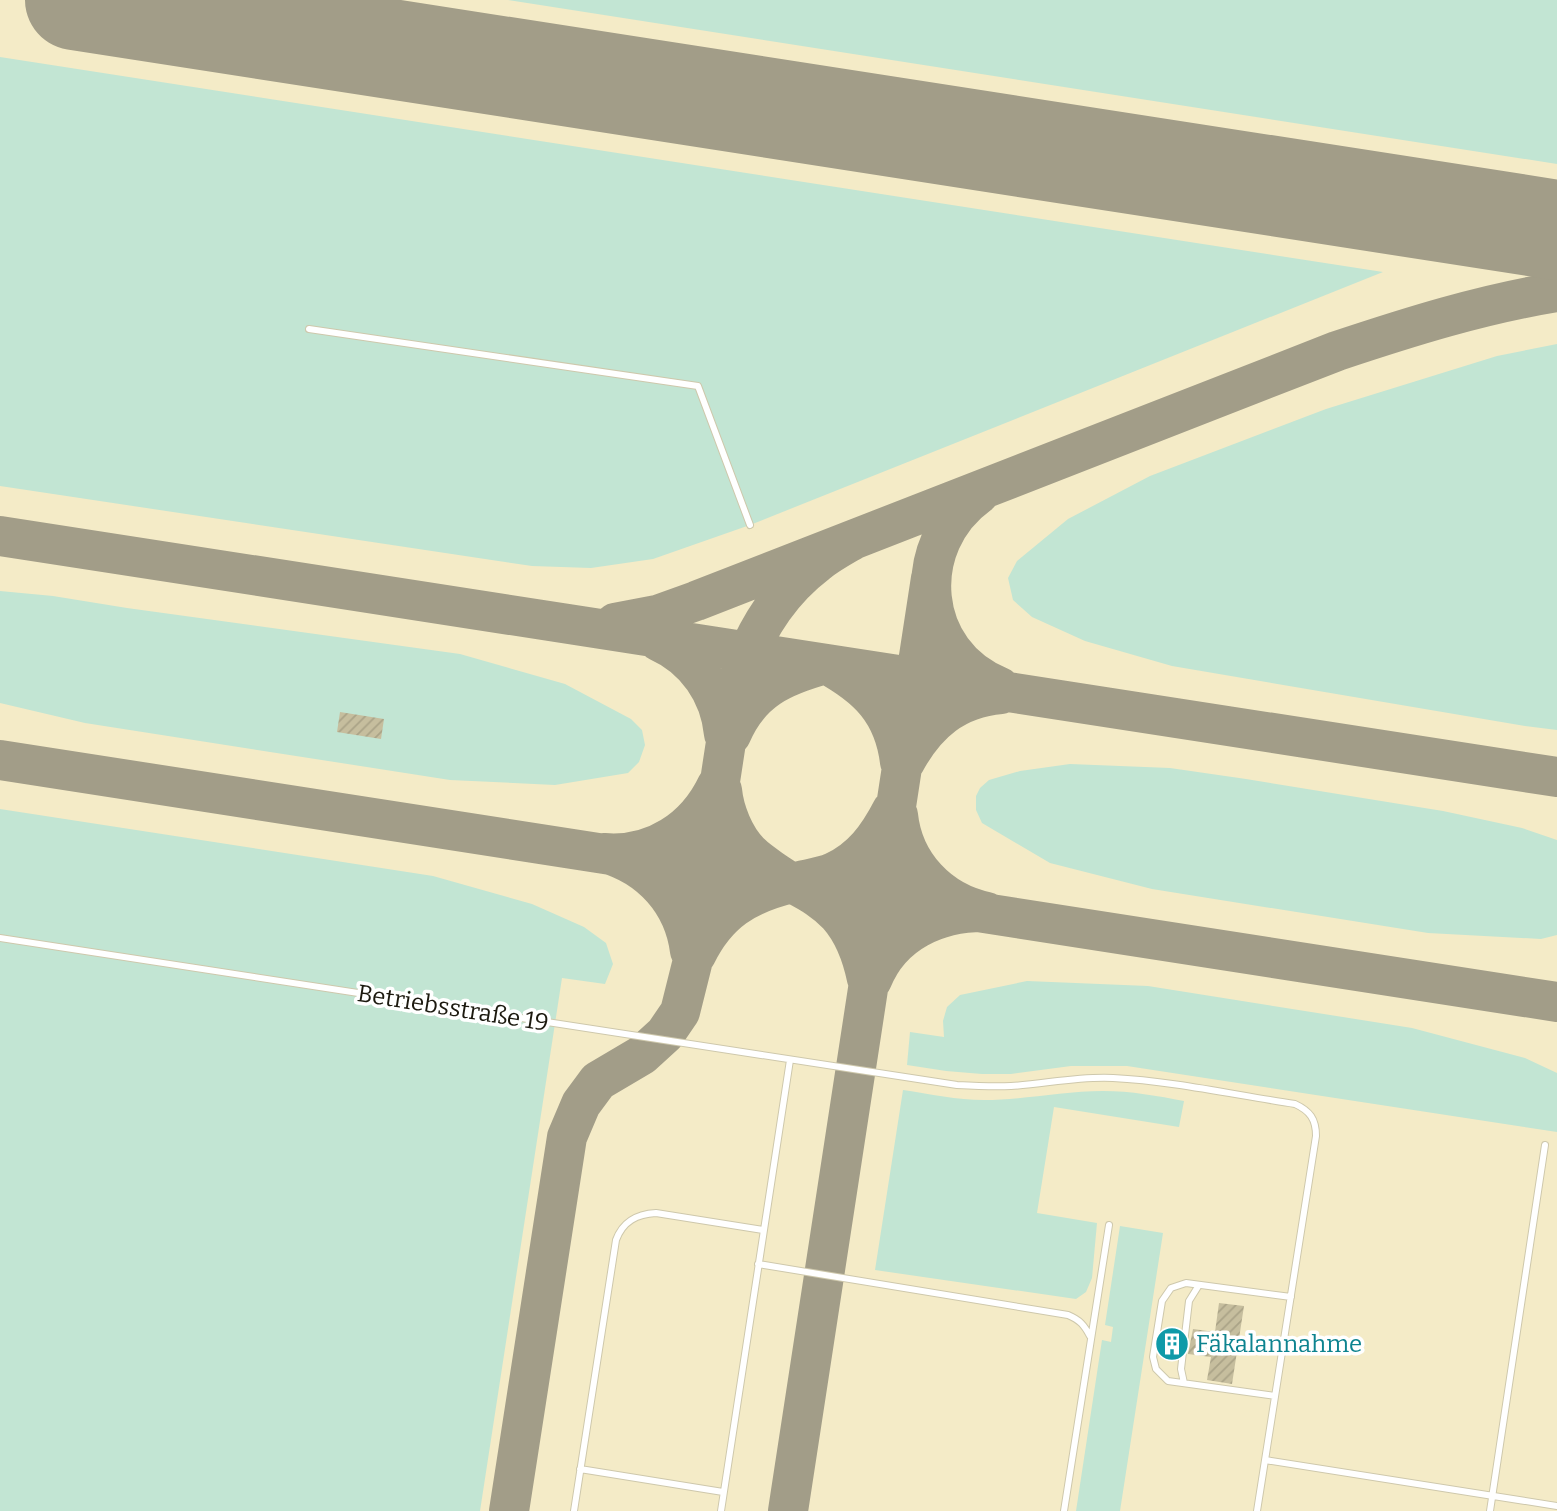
<svg xmlns="http://www.w3.org/2000/svg" width="1557" height="1511" font-family="Bitter,serif">
	<defs>
		<pattern id="building-hatch" width="6" height="6" patternUnits="userSpaceOnUse" patternTransform="scale(1.75)"><rect width="6" height="6" fill="#c6be9e"/><path d="M-1 1l2-2M0 6l6-6M5 7l2-2" fill="none" stroke="#aaa387"/></pattern>
	</defs>
	<rect width="100%" height="100%" fill="#fdf6da"/>
	<path fill="#f4ebc7" d="M0,0H1557V1511H0Z"/>
	<path fill="#c2e5d3" d="M508,0H1557V164Z
		M0,57L1383,272L750,525L653,559L591,568L532,566L0,486Z
		M1557,344V730L1525,726L1172,666L1085,641L1032,617L1013,600L1008,578L1017,561L1068,519L1150,476L1326,409L1497,356Z
		M0,591L53,596L127,608L460,654L565,684L631,719L642,730L645,745L639,762L628,773L555,785L450,780L85,723L0,703Z
		M1070,764L1170,768L1246,779L1443,811L1522,828L1557,840V935L1541,939L1428,933L1152,889L1050,863L982,823L976,810V796L980,788L989,780L1020,771Z
		M0,809L433,876L532,904L584,927L606,943L613,964L605,984L562,978L480,1511H0Z
		M1027,981L1148,986L1412,1028L1525,1058L1557,1073V1132L1127,1066H1071L1011,1074H982L946,1071L907,1065L910,1032L944,1037L943,1021L947,1007L960,995Z
		M903,1090C930,1094 957,1100 984,1100C1024,1100 1063,1091 1103,1091C1131,1091 1158,1096 1184,1101L1179,1127L1054,1107L1037,1213L1097,1223L1092,1278L1086,1292L1076,1299L875,1270Z
		M1120,1226L1163,1233L1120,1511H1076L1102,1340L1111,1342L1113,1327L1105,1325Z"/>
	<g fill="none" stroke-linecap="round" stroke-linejoin="round">
		<path stroke="#a29d88" stroke-width="40" d="M979,494C908,545 917,654 1000,687
			M0,536L1557,777
			M615,623L657,615L696,601L1337,351C1409,327 1482,304 1557,292
			M658,641C696,658 720,693 724,734
			M731,735C750,690 782,676 826,664C868,687 894,712 900,762
			M0,760L1557,1002
			M905,762C926,723 955,698 1001,694
			M722,790C724,811 734,837 750,853C759,862 783,878 794,884C811,893 825,901 838,915C854,933 862,955 867,979
			M690,951C684,903 651,866 604,853C654,857 696,829 717,785
			M696,955C717,912 746,894 792,883C806,879 821,878 834,872C862,859 878,837 892,810
			M872,980C891,932 938,911 987,912C939,902 903,864 898,815
			M509,1511L567,1137L581,1104L598,1081L642,1055L665,1034L680,1012L692,964L732,703C745,648 771,598 817,563C828,554 841,547 853,540
			M788,1511L931,578"/>
		<path stroke="#a29d88" stroke-width="100" d="M75,0L1557,230"/>
	</g>
	<path fill="url(#building-hatch)" d="M340,712L384,719L381,739L337,732Z
		M1219,1303L1244,1306L1232,1384L1207,1380L1211,1357L1188,1354L1193,1329L1215,1332Z
		M1162,1335L1179,1338L1177,1352L1160,1350Z"/>
	<g fill="none" stroke-linecap="round" stroke-linejoin="round">
		<g stroke="#cec8ac" stroke-width="8">
			<path id="service" d="M309,329L698,386L750,525
				M0,938L957,1085C975,1086 993,1087 1011,1086C1045,1084 1079,1076 1113,1078C1173,1081 1235,1095 1295,1104C1310,1111 1316,1119 1316,1136L1257,1511
				M758,1264L1068,1315C1080,1320 1084,1325 1090,1336
				M1184,1383L1181,1369L1189,1301L1199,1285
				M1275,1396L1168,1381L1156,1369L1153,1357L1162,1301L1171,1288L1186,1283L1291,1297
				M1265,1460L1557,1506
				M580,1469L723,1492
				M574,1511L616,1240C623,1221 637,1214 656,1213L763,1230
				M721,1511L790,1060
				M1064,1511L1109,1225
				M1490,1511L1545,1145"/>
		</g>
		<use href="#service" stroke="#fff" stroke-width="6"/>
	</g>
	<defs>
		<g id="building-disc" transform="scale(1.75)"><circle r="9.5" fill="#0f9aa8" stroke="#fff"/><path d="M-4-6H4V6H1V3H-1V6H-4ZM-2.5-4.3h1.7v1.8h-1.7ZM.8-4.3h1.7v1.8H.8ZM-2.5-1h1.7V.8h-1.7ZM.8-1h1.7V.8H.8Z" fill="#fff"/></g>
	</defs>
	<g fill-rule="evenodd">
		<use href="#building-disc" x="1172" y="1344"/>
	</g>
	<g text-anchor="middle" dominant-baseline="central" stroke-width="7" stroke-linejoin="round" paint-order="stroke">
		<g font-size="24" fill="#1c190f" stroke="#fff">
			<text transform="translate(453 1008) rotate(9)">Betriebsstraße 19</text>
		</g>
		<g font-size="24" fill="#0d838f" stroke="#fff" text-anchor="start">
			<text x="1196" y="1344">Fäkalannahme</text>
		</g>
	</g>
</svg>
